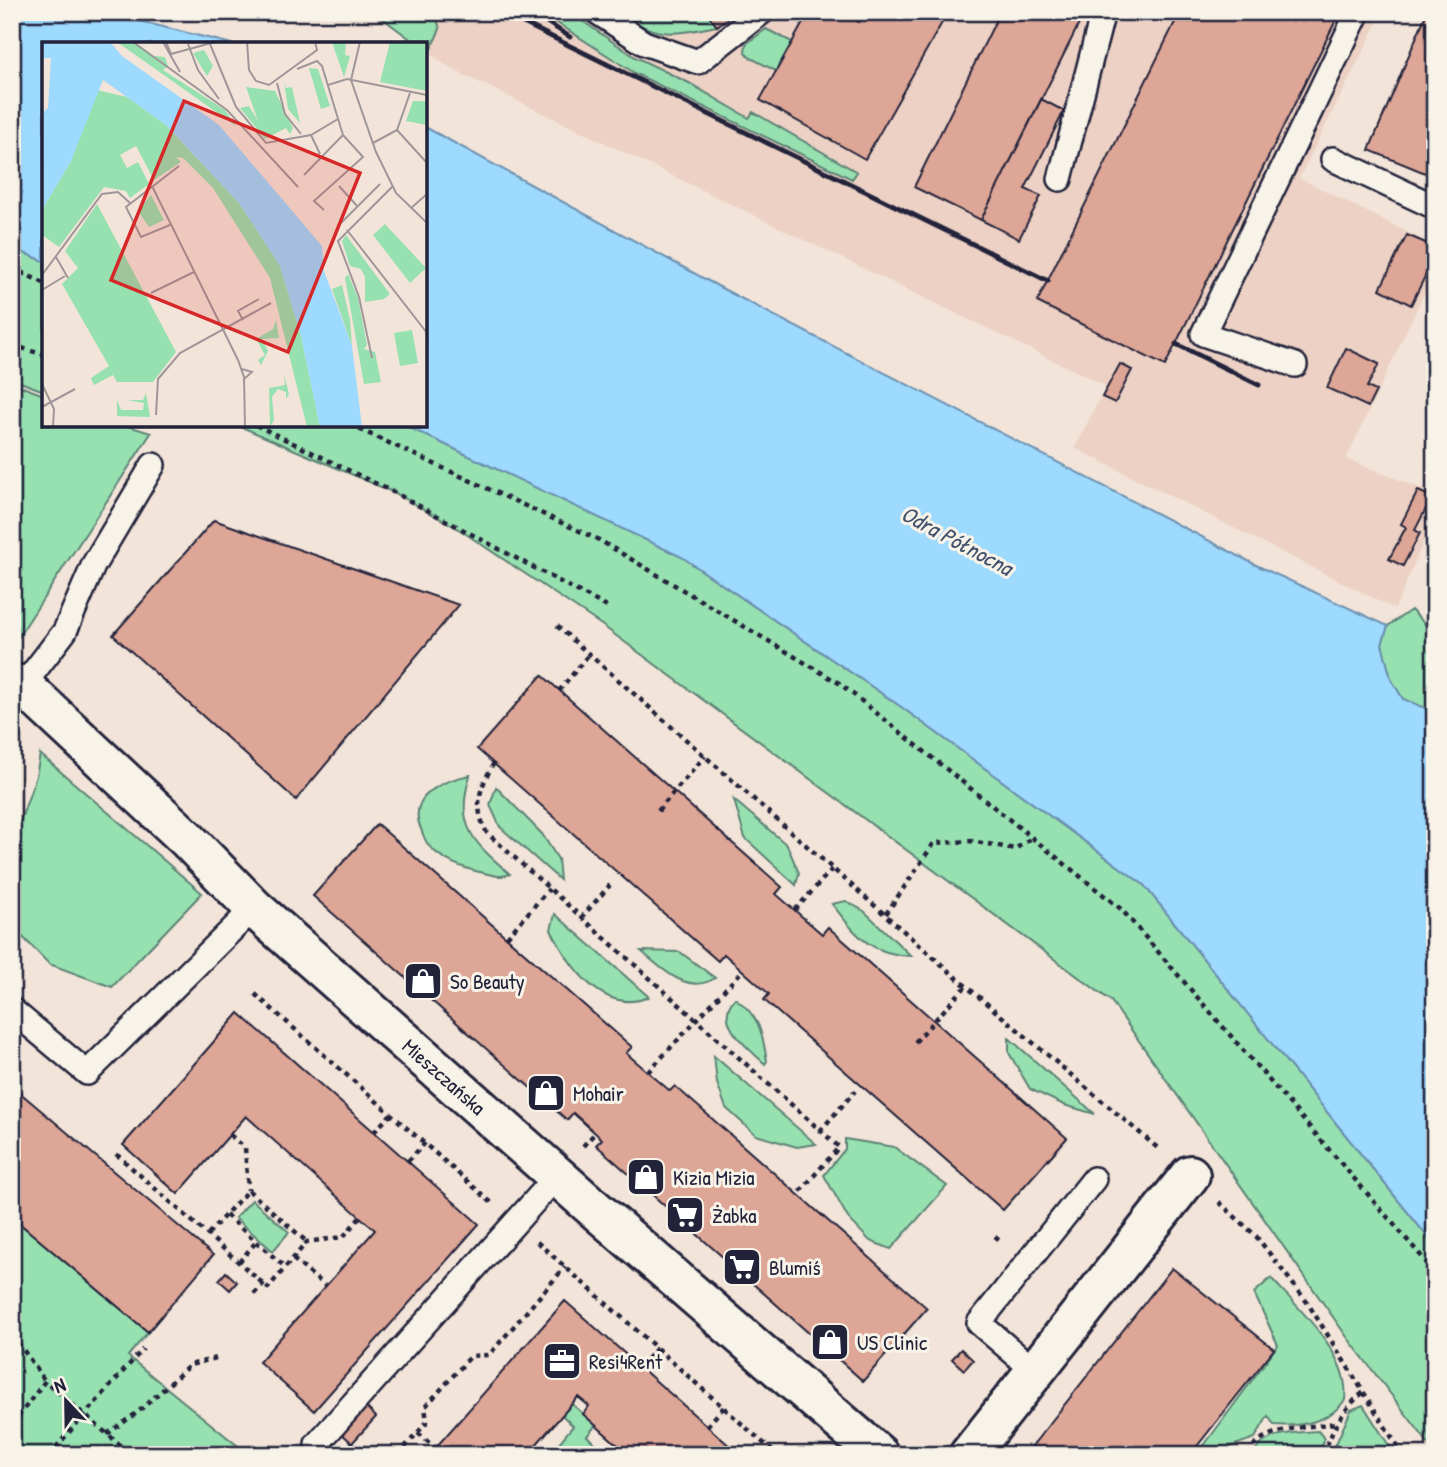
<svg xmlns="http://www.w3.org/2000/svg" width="1447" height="1467" font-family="'Patrick Hand',sans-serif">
	<rect width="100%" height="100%" fill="#f2e4d8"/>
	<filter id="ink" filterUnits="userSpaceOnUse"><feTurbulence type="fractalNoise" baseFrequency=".0143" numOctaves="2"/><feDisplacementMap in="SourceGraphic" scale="14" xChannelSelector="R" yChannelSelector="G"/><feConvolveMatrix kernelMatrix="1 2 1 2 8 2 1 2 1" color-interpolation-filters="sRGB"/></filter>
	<g filter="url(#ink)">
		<path fill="#ecd1c4" d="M374,12H1383L1299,178L1435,246V270L1346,459L1435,494V507L1430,526L1395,609L1075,448L1106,386L452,69L425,50V44H417Z"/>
		<path fill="#97e1b0" stroke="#5c8276" stroke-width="2" d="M374,12H435L440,29L429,53L425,50V44H417Z
			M548,12H569L635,57L689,83L749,118L753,112L857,172L852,179L636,74L545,15Z
			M620,12H706L717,26C675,34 656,40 620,12Z
			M766,29L792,42L776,71L749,57L745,52L746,44Z
			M12,248L44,261V391L12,379Z
			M12,383L44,395V425H125L151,433L17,639L12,634Z
			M237,425H404L682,557L900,706L1144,885L1435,1246V1452L1347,1337L1111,1001L603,626L457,528L395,493Z
			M1411,610L1435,634L1434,731L1427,709L1403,699L1391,679L1382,644L1388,626Z
			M40,754L202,893L112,987L49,964L12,926V845L36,776Z
			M470,775C455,827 473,842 510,874C501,878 493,875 484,873C465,869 445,862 431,848C426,844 423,835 421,829C406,795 445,780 470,775Z
			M496,787L542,834L558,859L560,880L500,827L490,805Z
			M734,800L787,845L799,873L796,885L745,838Z
			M846,901L864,911L911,956C868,954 857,935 832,904Z
			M555,914L649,997C602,1016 569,965 551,930Z
			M641,951L680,952L715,978C688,996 660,967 641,951Z
			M735,998C760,1017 762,1032 767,1061L765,1064C749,1048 712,1023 735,998Z
			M1009,1038L1095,1114L1064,1105L1030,1089L1009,1053Z
			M714,1056L816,1144L797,1147L756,1135L726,1108L717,1083Z
			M845,1139L894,1147L947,1186L891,1249L870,1241L848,1218L824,1175L845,1149Z
			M252,1200L289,1232L273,1251L235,1218Z
			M12,1217L148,1332L128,1356L130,1358L249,1455H12Z
			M1271,1278C1298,1308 1351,1355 1345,1400C1330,1422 1300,1427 1274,1425L1268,1416L1255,1438L1232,1446L1226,1455H1197L1278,1345L1254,1293Z
			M572,1404L596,1425L587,1436L607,1455H531L539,1446L550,1454L573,1426L562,1415Z
			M1363,1405L1395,1455H1331L1351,1410Z
			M1318,1431L1324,1438L1319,1455H1253C1264,1431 1295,1433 1318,1431Z"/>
		<path fill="#9ed9fe" stroke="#6c90b0" stroke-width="2" d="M12,12H103L232,44H44V261L12,248Z
			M425,127L725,290L1258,566L1388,626L1382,644L1391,679L1403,699L1427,709L1435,733V1246L1144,885L900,706L682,557L404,425H425Z"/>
		<path fill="#dea696" stroke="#22223b" stroke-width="2" d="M706,12H736L717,26Z
			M809,12H841L859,22L864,12H948L865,159L760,100Z
			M1000,12H1085L981,220L914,187Z
			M1180,12H1340L1165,366L1037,302Z
			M1427,12H1435V177L1369,150Z
			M1041,99L1064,111L1025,189L1041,196L1019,239L981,220Z
			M1407,235L1435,247V256L1411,305L1380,289Z
			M1346,348L1379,364L1367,387L1376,391L1368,407L1327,388Z
			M1120,364L1132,370L1115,403L1102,397Z
			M1418,491L1432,497L1415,530L1420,533L1403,566L1389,559L1406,527L1401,524Z
			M214,520L459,605L296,800L113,635Z
			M542,675L782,887L776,894L822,934L828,927L1067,1138L1003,1210L764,1000L769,994L724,954L718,961L477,749Z
			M377,824L632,1047L626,1053L670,1091L675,1086L927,1308L863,1381L596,1145L602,1139L573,1113L567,1120L313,896Z
			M239,1013L479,1224L314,1411L259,1362L375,1230L246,1116L178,1194L123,1145Z
			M12,1086L213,1255L148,1332L12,1217Z
			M1172,1268L1274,1349L1190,1455H1025Z
			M226,1272L237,1282L230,1290L219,1280Z
			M565,1301L707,1426L740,1455H629L583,1414L589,1406L578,1397L527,1455H429Z
			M961,1349L973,1360L964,1370L952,1359Z
			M364,1405L376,1417L352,1443L340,1432Z"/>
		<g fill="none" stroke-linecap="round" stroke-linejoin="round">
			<g stroke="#22223b" stroke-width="28">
				<path id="lane" d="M597,12L644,43L698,62L762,12
					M1333,159L1435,207
					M1060,179L1103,12
					M1295,365L1203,334L1358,12
					M16,695L65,631L94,564L153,465
					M12,1010L87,1073L254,908
					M1035,1371L979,1323L1094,1179
					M317,1444L557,1176"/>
			</g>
			<g stroke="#22223b" stroke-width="44">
				<g id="street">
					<path id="s1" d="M22,685L187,839L254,908L590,1205L879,1455"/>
					<path d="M969,1455L1190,1175"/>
				</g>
			</g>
			<path stroke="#22223b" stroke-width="4.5" stroke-dasharray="5 5" stroke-linecap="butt" d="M12,268L44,283
				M12,345L44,355
				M256,425L395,493L609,608
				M350,425L599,540L839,683L1121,909L1435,1272
				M557,626L966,986L1160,1150
				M559,691L589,654
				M494,763C479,789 473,806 487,833L839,1147L798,1194
				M658,811L705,756
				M795,910L833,868
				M886,914L934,843L971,841L1015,849L1032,838
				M581,918L610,885
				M507,937L549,889
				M255,994L493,1204
				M915,1042L966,986
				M648,1072L742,971
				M820,1131L855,1091
				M374,1132L391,1114
				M230,1135L245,1148L248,1190
				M583,1146L595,1133
				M116,1154L268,1288L307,1242L343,1237L360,1217
				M408,1161L425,1143
				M1219,1202L1256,1236L1307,1302L1403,1455
				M226,1215L285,1267
				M208,1234L248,1190L307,1242
				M995,1236L1002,1242
				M537,1242L777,1455
				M293,1259L325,1286
				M239,1262L256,1242
				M254,1294L264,1283
				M12,1334L45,1381
				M640,1366L657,1348
				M12,1425L45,1381L132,1455
				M707,1426L724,1407
				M418,1433L435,1448
				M107,1434L138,1412L190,1365L220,1357
				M49,1455L143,1349
				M398,1455L427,1422L425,1407L471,1356L489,1355L565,1267
				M1249,1455C1256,1427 1312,1427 1336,1423
				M1323,1455C1333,1429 1342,1409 1364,1392"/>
			<use href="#lane" stroke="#f7f3e8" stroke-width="23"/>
			<use href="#street" stroke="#f7f3e8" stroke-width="38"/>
			<path stroke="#22223b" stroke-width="5" d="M501,12L1048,281
				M531,12L570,37
				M1176,344L1259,385"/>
		</g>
	</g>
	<defs>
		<g id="shop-square" transform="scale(2.0125)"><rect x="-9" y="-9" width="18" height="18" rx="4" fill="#22223b" stroke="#f7f3e8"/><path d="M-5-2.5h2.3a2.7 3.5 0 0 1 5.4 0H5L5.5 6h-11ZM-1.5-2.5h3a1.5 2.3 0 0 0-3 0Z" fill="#fff"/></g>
		<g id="supermarket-square" transform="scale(2.0125)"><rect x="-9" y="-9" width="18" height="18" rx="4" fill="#22223b" stroke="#f7f3e8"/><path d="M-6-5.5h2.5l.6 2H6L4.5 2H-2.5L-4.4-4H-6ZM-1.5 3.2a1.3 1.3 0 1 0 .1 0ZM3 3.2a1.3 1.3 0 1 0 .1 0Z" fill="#fff"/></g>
		<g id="office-square" transform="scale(2.0125)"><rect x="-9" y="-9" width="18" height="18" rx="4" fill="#22223b" stroke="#f7f3e8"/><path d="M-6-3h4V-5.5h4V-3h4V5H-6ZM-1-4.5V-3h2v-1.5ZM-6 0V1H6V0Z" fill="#fff"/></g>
	</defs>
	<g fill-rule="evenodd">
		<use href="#shop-square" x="423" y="981"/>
		<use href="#shop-square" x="546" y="1093"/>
		<use href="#shop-square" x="646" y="1177"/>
		<use href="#supermarket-square" x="685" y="1215"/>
		<use href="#supermarket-square" x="742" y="1267"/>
		<use href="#shop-square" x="830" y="1342"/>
		<use href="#office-square" x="562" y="1361"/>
	</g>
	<g text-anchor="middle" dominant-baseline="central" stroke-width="6" stroke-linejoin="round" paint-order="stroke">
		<g font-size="21" fill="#22223b" stroke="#f7f3e8" text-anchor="start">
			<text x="450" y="981">So Beauty</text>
			<text x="573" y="1093">Mohair</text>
			<text x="673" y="1177">Kizia Mizia</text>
			<text x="712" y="1215">Żabka</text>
			<text x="769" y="1267">Blumiś</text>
			<text x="857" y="1342">US Clinic</text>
			<text x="589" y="1361">Resi4Rent</text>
		</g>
		<g font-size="21" fill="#22223b" stroke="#f7f3e8">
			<text stroke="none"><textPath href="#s1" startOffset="576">Mieszczańska</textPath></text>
		</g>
		<g font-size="23" font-style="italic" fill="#41506c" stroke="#f7f3e8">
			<text transform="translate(957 540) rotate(28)">Odra Północna</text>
		</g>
	</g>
	<g transform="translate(42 42)">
		<rect width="385" height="385" fill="#f2e4d8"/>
		<path d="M75,0H93L112,14L123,15L126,24L121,28L183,68L194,84ZM290,0H304L303,13L308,14L302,35ZM348,0L385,1V49L338,40ZM162,8L171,24L165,34L151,11ZM267,26L276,27L288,64L279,67ZM242,39L244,46L250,45L258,81L246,67ZM204,45L233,49L251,86L248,92L244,86L223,97L198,66L207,64L216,79ZM55,48L85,55L124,83L197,161L217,190L238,224L259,294L278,385H265L228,236L171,146L141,116L134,115L139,120L112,138L94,104L78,113L85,126L96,120L107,142L88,156L84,149L62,145L17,205L0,193V168L29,119ZM371,59H384L385,83L364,79ZM109,153L122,178L107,185L96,169ZM55,162L134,310L111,340H75L71,333L52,343L49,336L67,324L20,242L36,226L23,209ZM343,182L384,226L368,241L331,193ZM304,193L348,252L342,257L323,260V235L319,227L308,224L300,199ZM306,232L316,256L325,303L322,307L333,310L339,340L322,342L303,236ZM300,243L308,278L310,304L290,247ZM234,278L237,296L220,297L226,309L219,323L216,318L223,313L214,297L231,287ZM370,288L376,321L358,324L352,291ZM242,332L247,352L244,357V350L236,347L230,355L232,378L228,385L227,346L243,343ZM104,351L108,375L75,374V358L79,368H101L102,361L86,358H101Z" fill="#97e1b0"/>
		<path d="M0,0H68L80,14L177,83L280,204L282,229L310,304L320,385H278L259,294L238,224L197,161L124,83L61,38L29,119L0,168V71L6,66L9,16H0Z" fill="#9ed9fe"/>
		<path fill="none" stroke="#9f9699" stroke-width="2" d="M91,0L185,68L256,145M121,0L138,30M124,0L129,12L173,0M205,0L207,28L214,39L227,43L275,8L273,0M318,0L309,38L334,110L354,151L385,181M146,2L156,28L177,57M168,2L194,65L224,101L269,93L296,77M255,27L275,19L280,24L301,93L321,115L272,159L282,168M235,41L243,72L259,92M286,43L305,37L385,53M355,88L385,121M269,93L278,112M331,101L355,88L368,51M262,133L301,93M110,144L196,318L202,335L203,385M297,144L315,164M369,166L385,152M299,181L338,142M128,183L99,195L84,165L137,124M305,188L385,291M14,215L26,236M0,233L60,152L76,150L88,161M0,248L23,234M109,251L152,230M201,278L196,269L217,257M330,316L317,255L296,199L350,145M200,327L210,330L202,337M0,342L12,367L11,385M0,365L33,347M114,373L116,337L138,311L229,261"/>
		<path fill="#d62828" fill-opacity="0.15" stroke="#d62828" stroke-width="3.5" d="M142,59L318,131L246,310L69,238Z"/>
		<rect width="385" height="385" fill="none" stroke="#22223b" stroke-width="3.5"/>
	</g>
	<rect width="1447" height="1467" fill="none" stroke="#f7f3e8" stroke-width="42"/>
	<rect x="21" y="21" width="1405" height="1425" fill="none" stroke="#22223b" stroke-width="2.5" filter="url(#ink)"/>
	<g transform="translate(66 1401) rotate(338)" stroke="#f7f3e8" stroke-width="5" paint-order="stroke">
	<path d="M0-5L12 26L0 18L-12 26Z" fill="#22223b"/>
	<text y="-10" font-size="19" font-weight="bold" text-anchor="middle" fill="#22223b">N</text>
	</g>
</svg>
